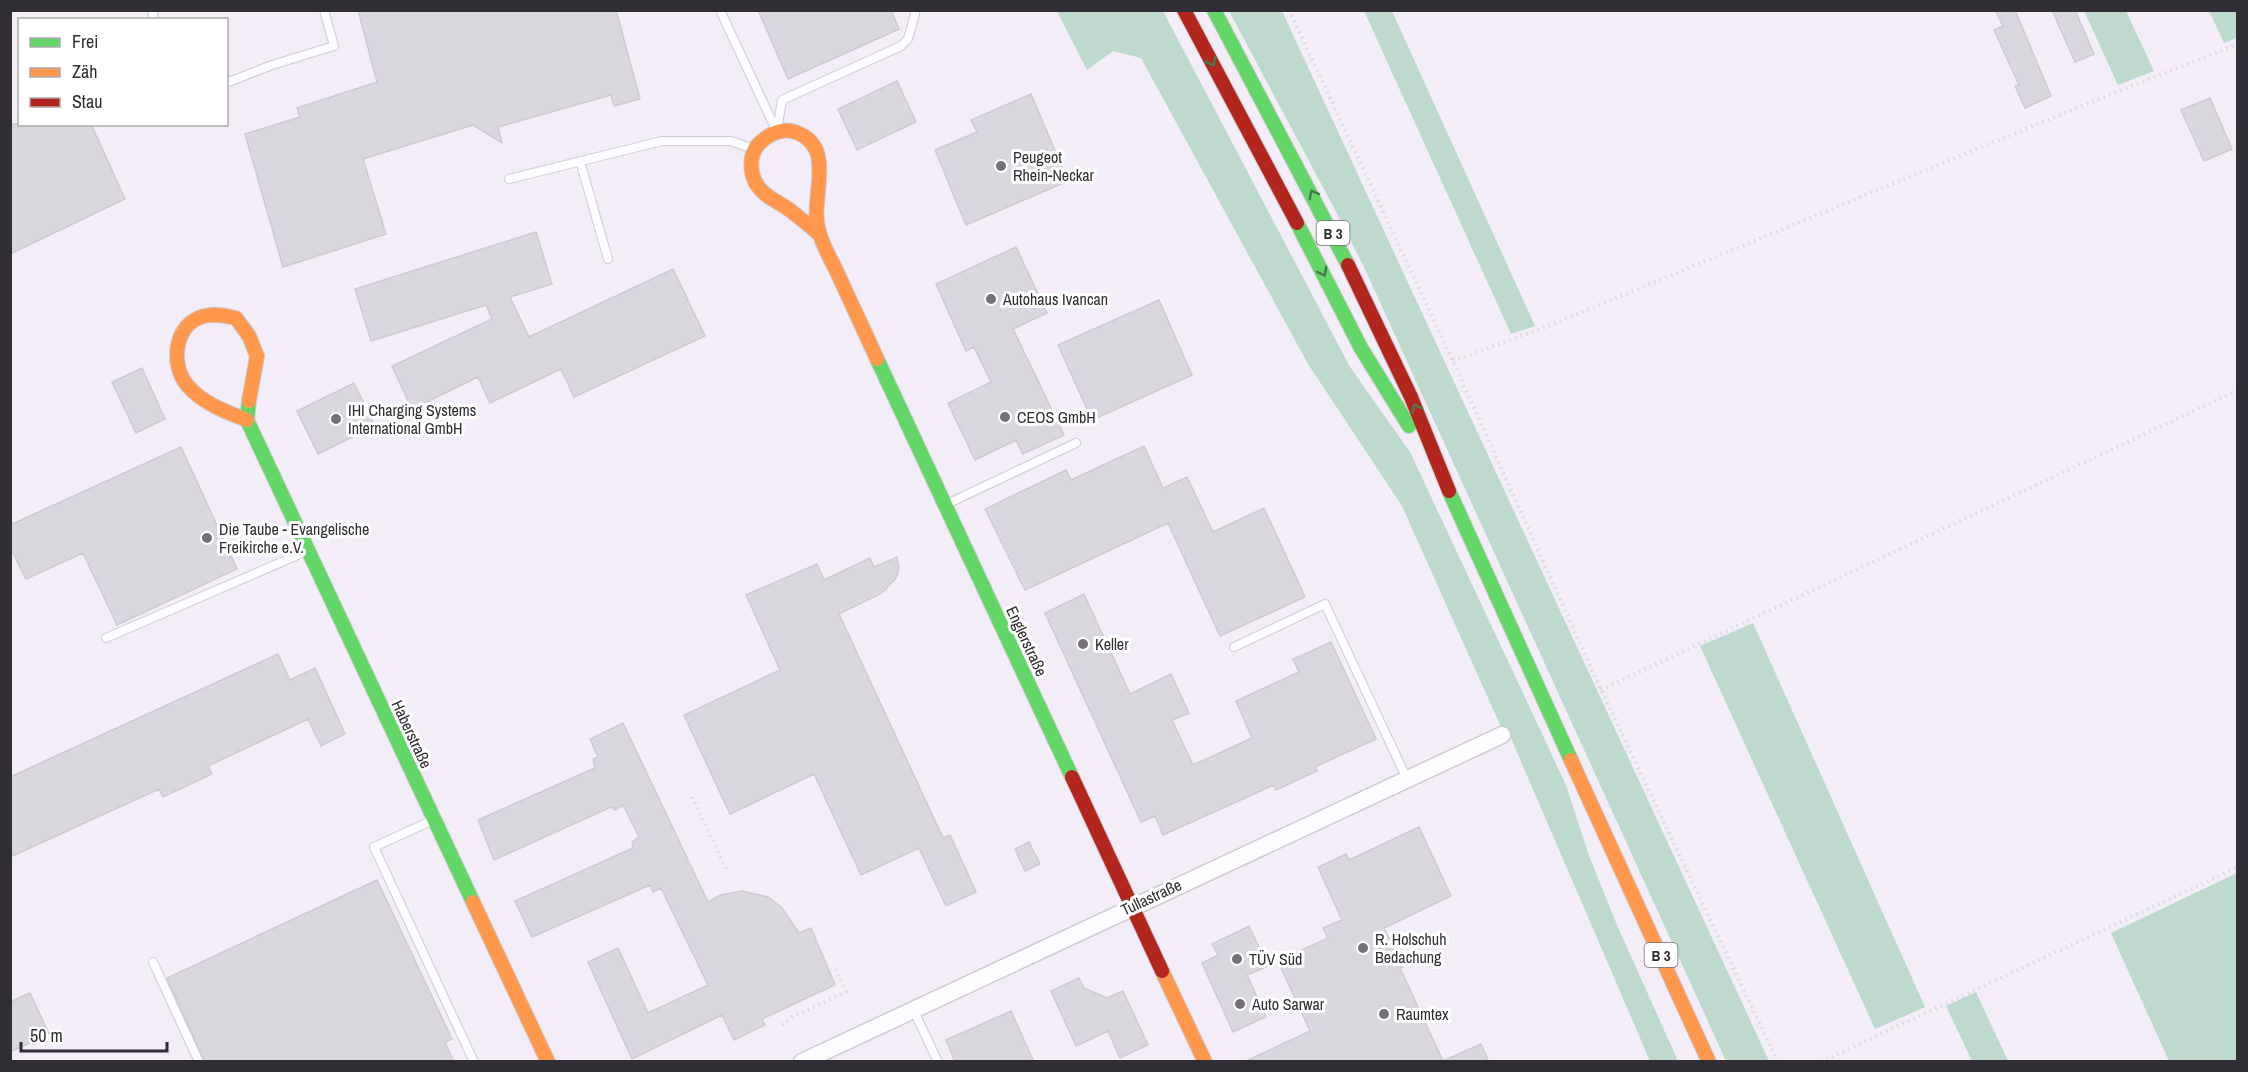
<svg xmlns="http://www.w3.org/2000/svg" width="2248" height="1072" font-family="'Archivo Narrow',sans-serif">
	<rect width="100%" height="100%" fill="#f2edf7"/>
	<path fill="#bedace" d="M1057,11H1163L1350,367L1410,452L1566,785L1589,856L1617,925L1678,1061H1650L1510,736L1501,727L1402,506L1308,364L1141,58L1113,51L1087,70Z
		M1229,11H1282L1769,1061H1726L1363,265L1334,208Z
		M1364,11H1392L1535,326L1511,334Z
		M2084,11H2126L2154,71L2118,85Z
		M2209,11H2237V38L2224,43Z
		M1753,623L1925,1007L1875,1029L1700,646Z
		M2237,873V1061H2169L2111,933Z
		M1976,992L2008,1061H1972L1946,1006Z"/>
	<path fill="#dbd7de" stroke="#cfcbd3" stroke-width="1.5" d="M358,10H616L640,99L614,106L611,95L498,127L502,143L473,125L363,159L386,234L283,267L245,134L300,117L297,108L377,82Z
		M758,10H891L899,29L788,79Z
		M1995,10H2015L2051,96L2025,108L2015,86L2019,85L1994,30L2003,26Z
		M2052,10H2075L2094,54L2075,62Z
		M897,81L916,122L857,150L838,109Z
		M1031,94L1068,181L966,225L935,150L977,132L971,120Z
		M2210,98L2232,149L2204,161L2181,110Z
		M10,124H91L125,199L10,254Z
		M536,232L552,284L510,297L529,337L673,269L705,336L574,397L561,369L490,403L478,377L412,409L392,366L492,319L486,305L371,341L355,289Z
		M1016,247L1047,313L1013,329L1064,435L1023,454L1016,440L975,460L948,403L991,382L974,347L966,351L936,284Z
		M1159,300L1192,375L1092,420L1058,345Z
		M142,368L165,419L136,433L112,382Z
		M354,383L375,426L318,454L297,411Z
		M1144,446L1163,488L1187,477L1213,532L1264,508L1305,597L1220,636L1168,523L1025,590L985,509L1066,470L1071,480Z
		M181,447L237,569L117,625L83,553L26,579L10,547V525Z
		M897,557L899,568L896,578L882,593L839,614L943,838L950,835L976,892L946,906L919,848L861,875L814,774L730,814L684,715L780,670L746,595L817,564L824,580L870,558L874,567Z
		M1084,594L1130,694L1171,674L1189,713L1172,720L1193,765L1252,738L1236,701L1299,672L1293,659L1331,642L1376,739L1315,767L1317,771L1276,790L1274,785L1163,835L1155,816L1141,822L1045,613Z
		M278,654L290,680L315,668L345,734L321,746L308,719L208,766L212,774L163,797L159,789L10,857V777Z
		M623,723L708,902L721,895L742,891L768,897L782,908L799,933L811,928L835,985L762,1019L765,1025L734,1040L722,1015L632,1059L588,962L618,948L648,1013L708,985L661,888L653,892L650,885L532,937L515,901L633,848L632,842L639,837L623,805L616,810L611,807L494,860L478,820L595,768L593,759L598,757L590,739Z
		M1419,827L1451,896L1384,928L1403,967L1400,968L1443,1061L1481,1044L1489,1062H1244L1310,1031L1278,961L1328,938L1323,928L1342,920L1318,867L1346,854L1349,860Z
		M1029,842L1040,864L1025,871L1015,849Z
		M377,880L452,1039L445,1042L454,1062H205L167,978Z
		M1249,926L1268,966L1247,975L1266,1017L1233,1032L1202,963L1218,955L1212,944Z
		M1079,978L1084,988L1107,998L1123,991L1148,1045L1120,1058L1108,1031L1076,1046L1051,991Z
		M30,993L49,1034L10,1052V1002Z
		M1011,1011L1034,1062H955L946,1040Z"/>
	<g fill="none" stroke-linecap="round" stroke-linejoin="round">
		<g stroke="#cfcbd3" stroke-width="10">
			<path id="lane" d="M152,10L154,20
				M720,10L777,132
				M226,83L272,65L334,46L324,10
				M777,131L782,100L901,46L908,39L915,14
				M580,161L608,259
				M509,179L662,141H731L753,149
				M947,504L1076,443
				M106,638L307,551
				M1234,647L1325,604L1407,779
				M433,820L374,847L474,1062
				M153,962L199,1062
				M913,1009L938,1062"/>
		</g>
		<g stroke="#cfcbd3" stroke-width="19">
			<path id="street" d="M802,1062L1502,735"/>
		</g>
		<g stroke="#cfcbd3" stroke-width="16">
			<path id="fast" d="M1214,10L1348,265
				M1297,223L1361,348L1409,426
				M877,359L1072,777
				M249,401L247,420L473,902
				M1449,491L1571,760"/>
		</g>
		<g stroke="#cfcbd3" stroke-width="16">
			<path id="slow" d="M819,234C810,226 800,218 791,211C782,204 772,200 764,193C749,180 746,154 762,141C771,133 784,128 795,132C835,145 813,192 817,221C819,239 829,256 837,272C850,301 864,330 877,359
				M247,420C226,412 202,403 187,385C170,364 174,324 204,316C215,313 226,316 236,318L249,336L257,356L249,401
				M1571,760L1709,1062
				M473,902L548,1062
				M1162,971L1205,1062"/>
		</g>
		<g stroke="#cfcbd3" stroke-width="16">
			<path id="jam" d="M1184,10L1297,223
				M1348,265L1411,397L1449,491
				M1072,777L1162,971"/>
		</g>
		<path stroke="#dad9dc" stroke-width="4" stroke-dasharray="1.5 4.5" stroke-linecap="butt" d="M1289,10L1453,361L1601,690L1778,1062
			M1453,361L1548,326L2074,109L2238,44
			M1601,690L2238,390
			M692,797L727,871
			M782,1025L792,1017L846,992L835,967
			M1821,1062L2238,867"/>
		<use href="#lane" stroke="#fdfcfe" stroke-width="8"/>
		<use href="#street" stroke="#fdfcfe" stroke-width="16"/>
		<use href="#fast" stroke="#63d668" stroke-width="14"/>
		<use href="#slow" stroke="#ff974d" stroke-width="14"/>
		<use href="#jam" stroke="#b3261e" stroke-width="14"/>
	</g>
	<defs><path id="oneway-chevron" d="M-2-3.5L2.5 0L-2 3.5" fill="none" stroke-width="1.6" stroke-linecap="round" stroke-linejoin="round" transform="scale(1.5)"/></defs>
	<g stroke="#48794b">
		<use href="#oneway-chevron" transform="translate(1212 62) rotate(62)"/>
		<use href="#oneway-chevron" transform="translate(1313 194) rotate(-118)"/>
		<use href="#oneway-chevron" transform="translate(1323 272) rotate(62)"/>
		<use href="#oneway-chevron" transform="translate(1416 408) rotate(-115)"/>
	</g>
	<g fill="#757078" stroke="#fff" stroke-width="2">
		<circle cx="1001" cy="166" r="6"/>
		<circle cx="991" cy="299" r="6"/>
		<circle cx="1005" cy="417" r="6"/>
		<circle cx="336" cy="419" r="6"/>
		<circle cx="207" cy="538" r="6"/>
		<circle cx="1083" cy="644" r="6"/>
		<circle cx="1363" cy="948" r="6"/>
		<circle cx="1237" cy="959" r="6"/>
		<circle cx="1240" cy="1004" r="6"/>
		<circle cx="1384" cy="1014" r="6"/>
	</g>
	<g text-anchor="middle" dominant-baseline="central" stroke-width="6" stroke-linejoin="round" paint-order="stroke">
		<g fill="#fff" stroke="#6f6c71" stroke-width="1.5">
			<rect x="1316.5" y="221" width="33" height="24" rx="4.5"/>
			<rect x="1644.5" y="943" width="33" height="24" rx="4.5"/>
		</g>
		<g font-size="15" font-weight="bold" fill="#312d34">
			<text x="1333" y="233">B 3</text>
			<text x="1661" y="955">B 3</text>
		</g>
		<g font-size="16" fill="#312d34" stroke="#fff" text-anchor="start">
			<text x="1013" y="157">Peugeot<tspan x="1013" dy="18">Rhein-Neckar</tspan></text>
			<text x="1003" y="299">Autohaus Ivancan</text>
			<text x="348" y="410">IHI Charging Systems<tspan x="348" dy="18">International GmbH</tspan></text>
			<text x="1017" y="417">CEOS GmbH</text>
			<text x="219" y="529">Die Taube - Evangelische<tspan x="219" dy="18">Freikirche e.V.</tspan></text>
			<text x="1095" y="644">Keller</text>
			<text x="1375" y="939">R. Holschuh<tspan x="1375" dy="18">Bedachung</tspan></text>
			<text x="1249" y="959">TÜV Süd</text>
			<text x="1252" y="1004">Auto Sarwar</text>
			<text x="1396" y="1014">Raumtex</text>
		</g>
		<g font-size="16" fill="#312d34" stroke="#fff">
			<text transform="translate(1027 641) rotate(65)">Englerstraße</text>
			<text transform="translate(412 734) rotate(65)">Haberstraße</text>
			<text transform="translate(1151 897) rotate(-25)">Tullastraße</text>
		</g>
	</g>
	<rect width="2248" height="1072" fill="none" stroke="#312d34" stroke-width="24"/>
	<rect x="18" y="18" width="210" height="108" fill="#ffffff" stroke="#adabae" stroke-width="1.5"/>
	<rect x="30" y="38" width="30" height="9" fill="#63d668" stroke="#adabae" stroke-width="1.5"/>
	<text x="72" y="48" font-size="18" fill="#312d34">Frei</text>
	<rect x="30" y="68" width="30" height="9" fill="#ff974d" stroke="#adabae" stroke-width="1.5"/>
	<text x="72" y="78" font-size="18" fill="#312d34">Zäh</text>
	<rect x="30" y="98" width="30" height="9" fill="#b3261e" stroke="#adabae" stroke-width="1.5"/>
	<text x="72" y="108" font-size="18" fill="#312d34">Stau</text>
	<path d="M21 1042v9h146v-9" fill="none" stroke="#312d34" stroke-width="3"/>
	<text x="30" y="1042" font-size="18" fill="#312d34" stroke="#ffffff" stroke-width="4.5" paint-order="stroke">50 m</text>
</svg>
